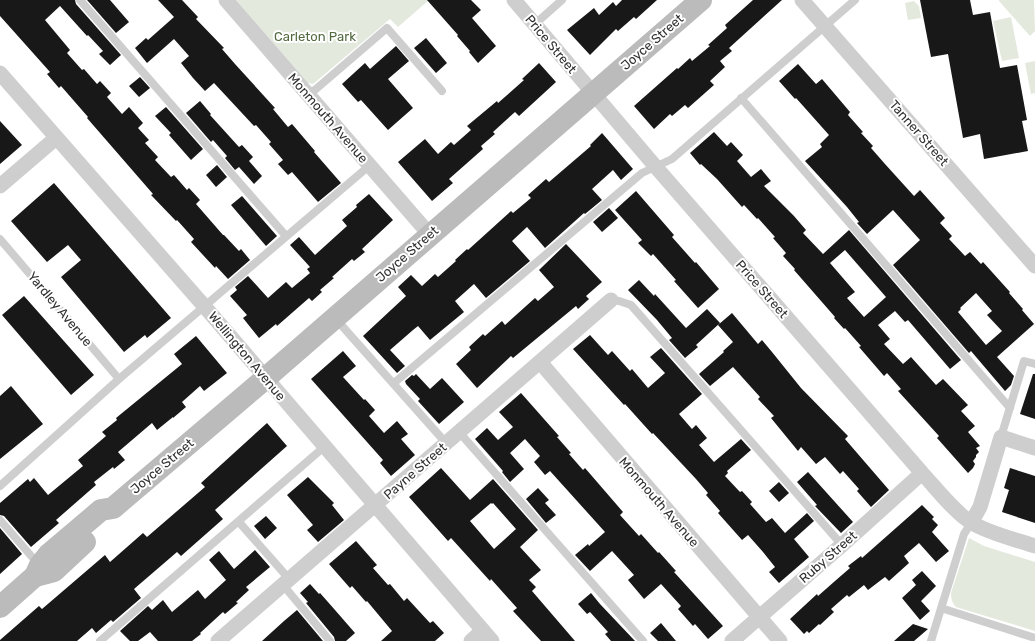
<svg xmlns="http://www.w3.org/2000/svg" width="1035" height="641" font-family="Rubik,sans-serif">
	<rect width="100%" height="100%" fill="#fff"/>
	<path fill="#e3e9dd" d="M236,0H429L398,27L390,19L313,84L308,83Z
		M999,0H1034L1035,31L1030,36L999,1Z
		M914,1L919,6L921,18L908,20L905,3Z
		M1011,17L1019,58L1002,61L993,21Z
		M1035,61V93L1031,94L1025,63Z
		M969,538L984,546L1035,562V631L956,607C952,603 951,598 951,593Z"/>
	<path fill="#181818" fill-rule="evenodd" d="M0,0H75L76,4L121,55L110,65L99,54L103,51L88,35L87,36L60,6L45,20L70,50L67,53L82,70L84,69L97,84L100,81L111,93L107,97L122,114L129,107L143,123L138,128L149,140L145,143L158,157L155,160L171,177L174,175L187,190L189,188L200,200L196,204L223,235H224L239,251L241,249L250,260L228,279L216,266L215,268L191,242L194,239L177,220L176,221L151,195L153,194L87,118L88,117L61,86L59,88L47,74L50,72L0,16Z
		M87,0H110L129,22L116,33Z
		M158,0H182L198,17L196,19L224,48L222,49L235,64L275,108L273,109L288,127L292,124L315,151L314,152L341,183L318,202L292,172L288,175L278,164L283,160L269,144L271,142L256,125L254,126L214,83L205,91L193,78L181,63L189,56L174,39L147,63L135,48L146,38L148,40L174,17Z
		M427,0H471L481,10L472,18L496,46L478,63L469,52L470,51L457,36L458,35Z
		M622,0H657L636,19L634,17L618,31L616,29L590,55L567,30L594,8L599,15L613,2L616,6Z
		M753,0H782L729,48L732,51L720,61L725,67L710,81L714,85L688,108L685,105L672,116L670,114L654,129L634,106L677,68L678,69L690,58L692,61L710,46L708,45L727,28L725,25Z
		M920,0H970L973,15L990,12L1000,68L1017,65L1027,120L1022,121L1028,151L984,159L980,134L963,138L948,54L931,57Z
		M426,38L447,63L436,73L414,48Z
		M396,46L409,61L388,79L413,108L388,130L361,100L358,102L342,84L365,63L370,69Z
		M539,63L556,82L519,116L515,112L493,132L495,134L481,146L483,149L449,179L453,183L432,201L398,162L425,139L438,154L451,142L454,145L471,130L467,126L497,101L498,103L524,80L522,79Z
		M798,64L816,84L822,79L850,112L848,115L863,132L861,133L873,146L871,148L885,164L914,196L920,190L945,218L940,223L952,236L949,239L965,256L970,252L981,264L983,262L1010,292L1009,293L1023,309L1022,310L1034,324L997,357L1014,376L1011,385L1005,391L971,351L969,353L893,265L920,240L893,210L867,234L857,223L859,222L847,207L805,161L822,147L820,144L829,135L796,98L795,99L779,81ZM976,293L992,311L987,315L1002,331L986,345L958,312L961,309L960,308Z
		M140,77L150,88L139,97L129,86Z
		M200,101L211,114L210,115L239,147L242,145L253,157L249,161L262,176L254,184L239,167L235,170L225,158L227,156L213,140L211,142L186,113Z
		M166,107L203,149L191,160L169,135L171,133L155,116Z
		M0,121L22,145L0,164Z
		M714,132L727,146L731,142L743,155L737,161L751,177L761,169L771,181L764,186L794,216L806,230L803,233L823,254L849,230L961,360L950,369L908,320L905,322L895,311L878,325L890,339L884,344L903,364L911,357L936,385L943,379L968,405L961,411L975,426L968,432L980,446L976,448L979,452L976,455V457L973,461L975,464L973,468L968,473L937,438L939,436L898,391L901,389L887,373L884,376L859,347L861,346L845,328L844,329L834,318L835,317L794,270L795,269L783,256L786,253L773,238L775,237L758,218L757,219L744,205L742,207L717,179L701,164L700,165L690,153ZM845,250L886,297L864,317L847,298L855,292L830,263Z
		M602,133L633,169L621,180L613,170L592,189L602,200L585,214L584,213L545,248L527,227L512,241L530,261L486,298L474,284L455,301L464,312L430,340L418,326L413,330L390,350L405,366L397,373L363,336L406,296L398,287L411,275L422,286L435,274L438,277L456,261L455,260L467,249L468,250L511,211L513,213L531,198L528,195L546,179L549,182L591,146L590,145Z
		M217,165L227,177L216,187L206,175Z
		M54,183L171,318L147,338L145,335L124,352L61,277L81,260L68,245L47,262L11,221Z
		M636,191L674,235L672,237L695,263L696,262L719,289L698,308L674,281L676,280L653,254L651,256L638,243L642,240L615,210Z
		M369,194L393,220L362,249L365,252L354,261L352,259L332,277L334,278L320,290L322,292L312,301L309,298L277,326L276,324L259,338L243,318L247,315L230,296L237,290L235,287L248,276L268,298L286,282L292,288L310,273L307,269L310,267L290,245L299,237L315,255L347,226L342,220L357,207L356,205Z
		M242,196L277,236L266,246L231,205Z
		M609,208L618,218L602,232L593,222Z
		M566,244L602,282L586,296L589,299L578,309L576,306L513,358L511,356L477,388L456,364L471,350L469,347L483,334L485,336L502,321L505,325L535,298L538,301L554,287L539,270Z
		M639,280L654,296L655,294L686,328L707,309L720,323L696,345L698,347L685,358L669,340L672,338L657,320L628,290Z
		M24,296L94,375L71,395L2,315Z
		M732,313L758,344L762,340L772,352L801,388L848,436L845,439L889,490L871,507L857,491L859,489L843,471L840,474L825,457L816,464L801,447L798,451L771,418L774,416L758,399L760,397L733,367L710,386L699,374L724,352L723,351L733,342L718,325Z
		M590,335L608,355L612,351L630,371L632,369L648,388L665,373L650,357L661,348L702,394L679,414L692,429L696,425L707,438L699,445L714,462L741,439L751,450L727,471L728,473L725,476L740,492L742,491L752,502L750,504L766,522L772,518L785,533L807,513L814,521L794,539L809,557L779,583L769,572L775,567L763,552L748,535L742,540L718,513L720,511L706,495L708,493L696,479L653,433L652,434L625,404L624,405L573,349Z
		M196,336L227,373L204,391L200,386L182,402L186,407L173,418V417L157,430L152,423L118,452L125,460L114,469L113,467L94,482L96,485L56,520L59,523L31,547L4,516L0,515V503L28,479L30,482L34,478L48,495L83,466L78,460L106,436L102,432L117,420L116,418L182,364L174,354Z
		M343,351L356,366L343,377L364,400L365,399L375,410L369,416L384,433L397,421L408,434L401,439L415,455L391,476L380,463L383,460L311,379Z
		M416,374L430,389L442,378L464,402L439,424L418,401L420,399L406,384L405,381L412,375L414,376Z
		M1033,374H1035V419L1020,414Z
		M11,386L43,424L0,459V396Z
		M521,393L559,436L557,437L571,453L569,454L583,470L585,468L623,512L620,515L639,536L641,534L658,553L659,552L676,571L674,572L723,626L708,639L695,624L693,626L678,609L681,606L661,584L644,599L628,580L634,575L612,551L590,571L575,555L588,544L589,546L605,532L550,471L545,475L534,462L540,456L525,439L510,453L524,469L510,482L502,472L503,471L475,439L487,428L498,440L513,427L499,412Z
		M267,423L287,446L215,510L223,519L181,556L177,552L134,589L141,598L113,622L111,620L96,633L92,628L77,641H0V640L39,606L42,609L105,555L110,562L143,533L147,537L205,487L201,483Z
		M441,468L470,500L493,479L538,530L520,547L541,570L529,580L536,587L532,591L575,641H541L513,611L517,608L491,579L490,581L451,538L448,541L409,497ZM491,503L492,504L493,503L516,529L494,549L470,521Z
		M1010,468L1035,476V523L1002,512L1009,490L1004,488Z
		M808,472L853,522L841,533L815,506L817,505L797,482Z
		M308,477L334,503L332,505L344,520L318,542L307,530L313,525L287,495Z
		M779,482L789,493L779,502L769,491Z
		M538,488L549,500L545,503L556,515L546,523L526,499Z
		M922,505L934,517L932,519L938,525L932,532L949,551L936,562L919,543L904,556L909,563L889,581L885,577L868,590L864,585L849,597L847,595L831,609L834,612L820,625L819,624L809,633L807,631L804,634L790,619L817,594L818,596L835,581L850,568L848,566L861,556L862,558Z
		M266,516L277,528L265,539L254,526Z
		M0,528L22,554L0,574Z
		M356,541L377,565L373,568L388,585L390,584L404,601L407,598L430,623L433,621L444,633L435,641H381L392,631L367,601L366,602L352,586L350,588L329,564Z
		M255,550L270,567L246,587L249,590L236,602L238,603L225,614L223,612L200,633L201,634L192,641H158L150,632L138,641H130L120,631L148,606L152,610L163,600L172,612L198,590L205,599L226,580L209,560L219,551L234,569Z
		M922,571L936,586L921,601L930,611L920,620L902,598L916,585L912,580Z
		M310,584L319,594L320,593L335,610L355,633L346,641H335L334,637L306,603L308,602L300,593Z
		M591,593L600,604L635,641H611L605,634L608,632L590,612L587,614L578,604Z
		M297,610L323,641H262L284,621Z
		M661,623L676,641H658L650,633Z
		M913,624L928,629L914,641H894Z"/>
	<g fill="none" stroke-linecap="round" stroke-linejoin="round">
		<path stroke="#cecece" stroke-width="8" d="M80,0L286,236
			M535,24L562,0
			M309,95L387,28L442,91
			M741,98L1010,408
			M0,239L119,379
			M611,300L619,301L631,305L842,545
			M335,318L446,443
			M394,383L642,173L672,159L855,0
			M459,432L643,641
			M1001,437L1024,361L1035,364
			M0,486L119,379L369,166
			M0,520L39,565
			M239,522L290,580
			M283,585L330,641
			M941,608L1035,638
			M100,641L324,447
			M931,641L964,534L971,523"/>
		<path stroke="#cecece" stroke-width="15" d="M226,0L430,235
			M514,0L655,166L922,473C935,487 956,514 972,523C991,534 1014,539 1035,546
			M802,0L1035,266
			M0,73L205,307L492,641
			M0,186L56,138
			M540,362L780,641
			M971,523L980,507L1001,437L1035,448
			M218,641L611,300
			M471,641L483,630
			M732,641L842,545L922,473"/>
		<path stroke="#bbb" stroke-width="22" d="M35,576L54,571L85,542
			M0,607L35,576L40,565L48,555L101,510L113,508L253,389L701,0"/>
	</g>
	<g text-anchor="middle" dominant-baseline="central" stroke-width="4" stroke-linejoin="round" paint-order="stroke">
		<g font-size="13" fill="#536a41" stroke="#fff">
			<text x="315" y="36">Carleton Park</text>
		</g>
		<g font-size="13" fill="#313131" stroke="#fff">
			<text transform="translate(652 42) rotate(-41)">Joyce Street</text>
			<text transform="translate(551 44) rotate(50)">Price Street</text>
			<text transform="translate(328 118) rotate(49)">Monmouth Avenue</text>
			<text transform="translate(919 133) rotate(49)">Tanner Street</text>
			<text transform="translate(407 254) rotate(-41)">Joyce Street</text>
			<text transform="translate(762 289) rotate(49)">Price Street</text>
			<text transform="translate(60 309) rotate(50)">Yardley Avenue</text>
			<text transform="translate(247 356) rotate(50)">Wellington Avenue</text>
			<text transform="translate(162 466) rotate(-40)">Joyce Street</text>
			<text transform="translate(415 471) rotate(-41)">Payne Street</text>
			<text transform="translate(659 502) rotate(49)">Monmouth Avenue</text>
			<text transform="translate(828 557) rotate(-41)">Ruby Street</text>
		</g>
	</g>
</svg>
